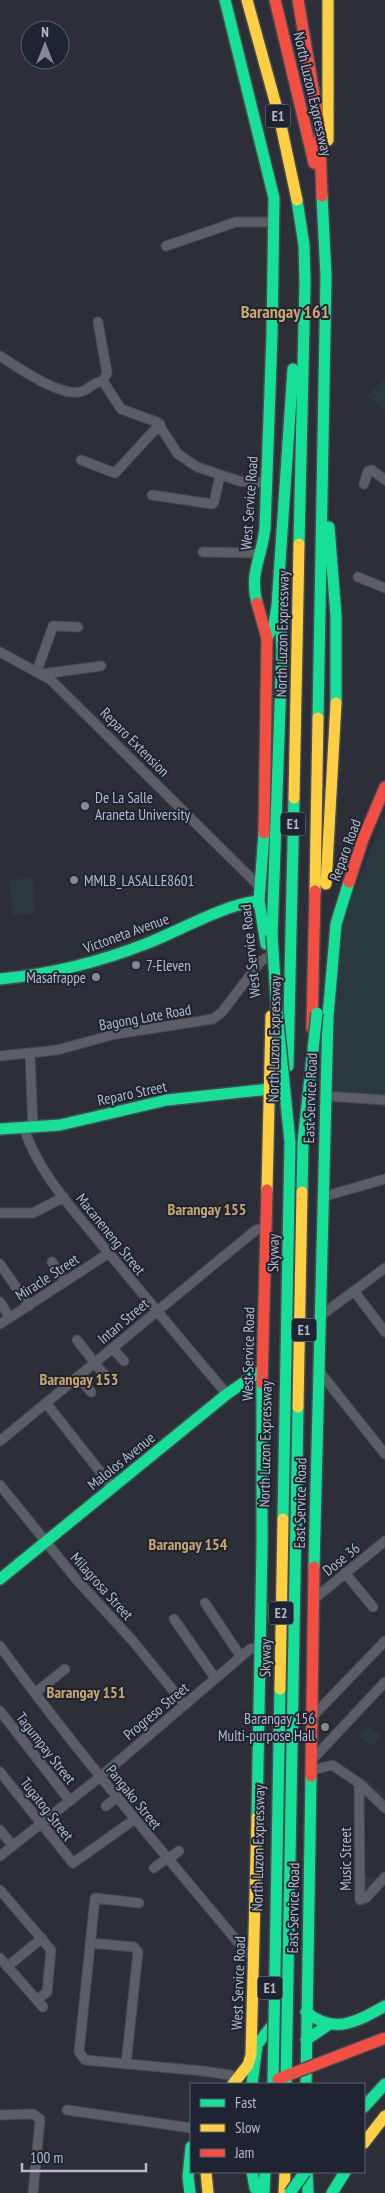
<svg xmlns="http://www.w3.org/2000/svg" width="385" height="2193" font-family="'PT Sans Narrow',sans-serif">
	<rect width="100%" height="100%" fill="#2c2f37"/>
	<path fill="#2a393d" d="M385,379V410L367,396Z
		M385,816V1097L331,1093L339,927Z
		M33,878L35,913L12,915L10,879Z
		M369,1726L381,1736L371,1746L359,1736Z
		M367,1779L385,1795L383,1801L363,1783Z
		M360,1877H379L360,1899Z"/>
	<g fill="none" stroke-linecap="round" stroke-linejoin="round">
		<g stroke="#484a50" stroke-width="11">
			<path id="street" d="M166,246L236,222H274
				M98,322L107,373L103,381
				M0,356C18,367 58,396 79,392C89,391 92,382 103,381
				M103,381L121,409L157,422L178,454L197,467L239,481L266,483
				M81,460L115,473L160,424
				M364,484L368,471L372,470L385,480
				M152,495L212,504L214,502L220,476
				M203,552L261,553
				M358,577L385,588
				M0,652L51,680L261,888
				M37,671L53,626L78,627
				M42,674L101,666
				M30,1054L33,1128
				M0,1056L57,1050L116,1034L213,1019L222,1012L261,961L268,957
				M325,1096L385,1100
				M24,1128C38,1173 74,1210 102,1245C144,1295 185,1345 227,1394
				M322,1197L385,1179
				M0,1213H33L64,1197
				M52,1262L65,1282
				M0,1264L29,1306
				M354,1291L385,1332
				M0,1302L10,1318
				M319,1317L385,1268
				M0,1324L109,1253
				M77,1340L95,1363
				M112,1348L124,1361
				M94,1363L105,1375
				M319,1371L385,1454
				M78,1377L91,1392
				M46,1403L113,1488
				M0,1441L218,1261L256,1230L266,1228
				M0,1485L76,1579L132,1640L185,1705
				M345,1573L373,1607
				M314,1599L385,1541
				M205,1603L241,1657
				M174,1619L215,1678
				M0,1646C77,1753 163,1852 247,1953L255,1956
				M35,1693L65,1669
				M0,1711L70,1801
				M312,1717L385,1641
				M311,1761L385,1682
				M310,1771L332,1765L359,1783L385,1808
				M0,1772L73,1863L135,1819
				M359,1783L360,1900L366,1898L385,1877
				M106,1806L117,1797
				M0,1830L13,1846
				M0,1856L100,1777L250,1649L260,1647
				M168,1859L179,1851
				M154,1868L167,1858
				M0,1890L51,1950L47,1992L37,2000
				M139,1903L95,1898L79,2052L85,2060L203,2071L230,2075L238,2079
				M90,1943L134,1947L138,1952L126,2064
				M0,1958L43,2007
				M7,1967L42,1938
				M67,2110L191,2128
				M0,2115L33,2114L40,2119L33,2193"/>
		</g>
		<g stroke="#484a50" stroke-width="14">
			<path id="fast" d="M225,0L274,198L272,335L265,528C262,558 249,572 257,603
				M297,200L304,245L305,282L299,544
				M329,527L336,616V703
				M267,638L274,624L277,606L293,369
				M318,718L326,276L322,196
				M264,833L259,901L266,944
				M272,935L282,650L280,613
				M0,979C52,974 100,962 148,943C181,930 225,904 259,901
				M288,1066L294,798
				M0,1129L60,1125L167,1100L270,1089
				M314,1567L328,1016L336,924L349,882
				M0,1579L227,1394L262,1370
				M257,1818L262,1546V1383
				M306,2012C335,2035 356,2022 385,2006
				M306,2040L328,2025
				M252,2084L257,2045L270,2028
				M306,2084L311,1776
				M364,2107L385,2084
				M252,2172L255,2188L259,2193
				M307,2172L308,2193
				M190,2193L188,2177L191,2147
				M264,2193L265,2172
				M332,2193L345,2172"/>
		</g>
		<g stroke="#484a50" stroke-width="14">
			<path id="slow" d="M247,0L279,116L297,200
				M328,0V140
				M294,798L299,544
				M326,884L336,703
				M315,891L318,718
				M267,1190L271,1016
				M233,2084L248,2065L251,2055L257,1818
				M364,2143L385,2116
				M206,2172L208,2193
				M284,2193L285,2172"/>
		</g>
		<g stroke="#484a50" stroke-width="14">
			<path id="jam" d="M275,0L314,163
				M298,0L319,123L322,196
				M257,603L267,638L264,833
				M349,882L363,839L385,787
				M312,1028L315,891
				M262,1383L267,1190
				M311,1776L314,1567"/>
		</g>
		<use href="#street" stroke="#5b5e66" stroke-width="9"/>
		<use href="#fast" stroke="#16e098" stroke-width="11"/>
		<use href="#slow" stroke="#ffcf43" stroke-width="11"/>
		<use href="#jam" stroke="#f24e42" stroke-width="11"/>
		<g stroke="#484b53" stroke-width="14" stroke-linecap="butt">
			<path id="fast-bridge" d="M272,935L277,1013L290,1142L283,1519
				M302,1192L303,1142L317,1013
				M273,2084L280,1689
				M286,2084L298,1407
				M290,2193L305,2172"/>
		</g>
		<g stroke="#484b53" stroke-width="14" stroke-linecap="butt">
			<path id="slow-bridge" d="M298,1407L302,1192
				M280,1689L283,1519"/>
		</g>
		<g stroke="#484b53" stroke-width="14" stroke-linecap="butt">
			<path id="jam-bridge" d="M278,2079L385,2038"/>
		</g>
		<use href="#fast-bridge" stroke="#16e098" stroke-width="11"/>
		<use href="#slow-bridge" stroke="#ffcf43" stroke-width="11"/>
		<use href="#jam-bridge" stroke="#f24e42" stroke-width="11"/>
	</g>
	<g fill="#868995" stroke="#1f2432" stroke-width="2">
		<circle cx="85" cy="806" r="5"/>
		<circle cx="74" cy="880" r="5"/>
		<circle cx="136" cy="965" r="5"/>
		<circle cx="96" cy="977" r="5"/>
		<circle cx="325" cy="1727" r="5"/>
	</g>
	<g text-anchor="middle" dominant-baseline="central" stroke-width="4" stroke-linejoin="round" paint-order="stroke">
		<g fill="#1f2432" stroke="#898d9b" stroke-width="1">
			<rect x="265.5" y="104.5" width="25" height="23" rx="4"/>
			<rect x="280.5" y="812.5" width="25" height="23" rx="4"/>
			<rect x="291.5" y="1318.5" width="25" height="23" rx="4"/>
			<rect x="268.5" y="1601.5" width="25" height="23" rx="4"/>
			<rect x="257.5" y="1976.5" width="25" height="23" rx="4"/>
		</g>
		<g font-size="14" font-weight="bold" fill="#b6bac8">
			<text x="278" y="116">E1</text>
			<text x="293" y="824">E1</text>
			<text x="304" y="1330">E1</text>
			<text x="281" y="1613">E2</text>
			<text x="270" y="1988">E1</text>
		</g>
		<g font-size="15" fill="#b6bac8" stroke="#1f2432">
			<text transform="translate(313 94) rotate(77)">North Luzon Expressway</text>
			<text transform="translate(249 503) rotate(-86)">West Service Road</text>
			<text transform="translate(282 634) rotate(-89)">North Luzon Expressway</text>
			<text transform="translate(135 742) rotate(45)">Reparo Extension</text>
			<text transform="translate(345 850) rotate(-70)">Reparo Road</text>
			<text transform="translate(126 933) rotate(-20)">Victoneta Avenue</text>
			<text transform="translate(250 951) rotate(-96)">West Service Road</text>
			<text transform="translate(145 1017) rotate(-10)">Bagong Lote Road</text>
			<text transform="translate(274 1039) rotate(-89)">North Luzon Expressway</text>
			<text transform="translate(132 1093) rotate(-12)">Reparo Street</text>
			<text transform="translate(310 1098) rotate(-88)">East Service Road</text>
			<text transform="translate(111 1234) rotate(51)">Macaneneng Street</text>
			<text transform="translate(273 1253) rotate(-89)">Skyway</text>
			<text transform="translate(47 1277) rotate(-33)">Miracle Street</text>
			<text transform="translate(123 1321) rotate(-40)">Intan Street</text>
			<text transform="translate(248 1354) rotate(-89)">West Service Road</text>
			<text transform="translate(265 1444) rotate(-89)">North Luzon Expressway</text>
			<text transform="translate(121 1461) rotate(-39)">Malolos Avenue</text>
			<text transform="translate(300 1503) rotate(-89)">East Service Road</text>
			<text transform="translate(341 1559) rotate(-39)">Dose 36</text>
			<text transform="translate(102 1586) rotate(48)">Milagrosa Street</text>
			<text transform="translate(265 1658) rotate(-89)">Skyway</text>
			<text transform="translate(156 1711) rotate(-40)">Progreso Street</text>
			<text transform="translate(46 1748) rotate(52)">Tagumpay Street</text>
			<text transform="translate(134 1797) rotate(51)">Pangako Street</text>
			<text transform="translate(47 1809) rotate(52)">Tugatog Street</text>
			<text transform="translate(258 1848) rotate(-89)">North Luzon Expressway</text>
			<text transform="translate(345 1859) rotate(-90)">Music Street</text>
			<text transform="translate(293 1908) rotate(-89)">East Service Road</text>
			<text transform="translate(238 1983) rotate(-88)">West Service Road</text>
		</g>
		<g font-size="15" fill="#b6bac8" stroke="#1f2432" text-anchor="start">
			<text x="95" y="797">De La Salle<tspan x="95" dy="17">Araneta University</tspan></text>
			<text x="84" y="880">MMLB_LASALLE8601</text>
			<text x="146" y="965">7-Eleven</text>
			<text x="86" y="977" text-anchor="end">Masafrappe</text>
			<text x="315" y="1718" text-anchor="end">Barangay 156<tspan x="315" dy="17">Multi-purpose Hall</tspan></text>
		</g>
		<g font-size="16" font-weight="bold" fill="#cba56e" stroke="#1f2432">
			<text x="207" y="1209">Barangay 155</text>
			<text x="79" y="1379">Barangay 153</text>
			<text x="188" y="1544">Barangay 154</text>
			<text x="86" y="1692">Barangay 151</text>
		</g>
		<g font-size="18" font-weight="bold" fill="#cba56e" stroke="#1f2432">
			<text x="285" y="311">Barangay 161</text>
		</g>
	</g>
	<rect x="190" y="2083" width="175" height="90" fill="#1f2432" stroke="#5b606e"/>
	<rect x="200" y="2099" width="25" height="8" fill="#16e098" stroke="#5b606e"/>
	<text x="235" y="2108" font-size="15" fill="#b6bac8">Fast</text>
	<rect x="200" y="2124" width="25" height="8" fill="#ffcf43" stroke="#5b606e"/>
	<text x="235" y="2133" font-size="15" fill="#b6bac8">Slow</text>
	<rect x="200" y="2149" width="25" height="8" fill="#f24e42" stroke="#5b606e"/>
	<text x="235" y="2158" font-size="15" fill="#b6bac8">Jam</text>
	<g transform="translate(45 45)"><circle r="24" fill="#1f2432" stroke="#5b606e"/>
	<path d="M0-4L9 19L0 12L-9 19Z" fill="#868995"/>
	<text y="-8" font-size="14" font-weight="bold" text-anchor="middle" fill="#b6bac8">N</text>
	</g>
	<path d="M22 2163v8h124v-8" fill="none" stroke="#b6bac8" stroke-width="2.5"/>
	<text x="30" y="2163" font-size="15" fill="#b6bac8" stroke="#1f2432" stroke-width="4" paint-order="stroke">100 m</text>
</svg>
